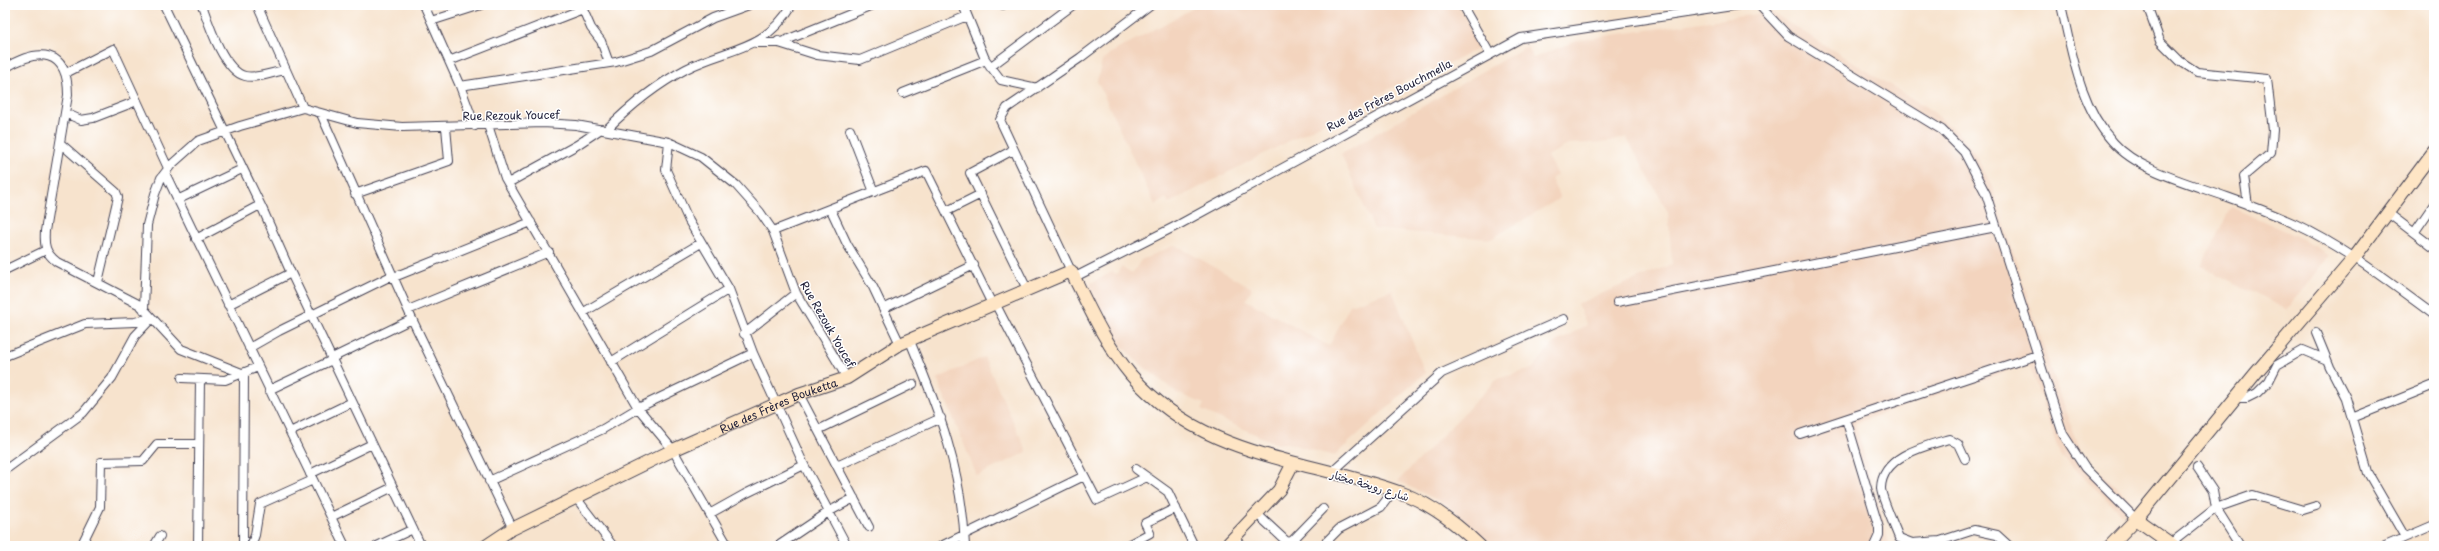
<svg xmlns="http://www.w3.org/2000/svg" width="2439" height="551" font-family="'Playpen Sans','Playpen Sans Arabic',sans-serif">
	<rect width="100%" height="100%" fill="#fff"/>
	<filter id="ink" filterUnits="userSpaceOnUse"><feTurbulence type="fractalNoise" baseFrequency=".025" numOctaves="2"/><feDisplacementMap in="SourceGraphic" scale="8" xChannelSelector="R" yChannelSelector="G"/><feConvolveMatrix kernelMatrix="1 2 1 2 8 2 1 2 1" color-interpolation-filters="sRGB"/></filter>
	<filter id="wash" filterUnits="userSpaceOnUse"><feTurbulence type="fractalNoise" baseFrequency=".012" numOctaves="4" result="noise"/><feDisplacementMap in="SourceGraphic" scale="16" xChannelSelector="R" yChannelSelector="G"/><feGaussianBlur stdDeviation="0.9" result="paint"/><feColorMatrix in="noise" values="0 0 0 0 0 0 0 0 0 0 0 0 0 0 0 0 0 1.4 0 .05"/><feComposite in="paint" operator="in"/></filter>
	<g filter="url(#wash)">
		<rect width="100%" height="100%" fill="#f7e3cd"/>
		<path fill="#f3d4be" d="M1199,5H1458L1481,47L1433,72L1430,68L1169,203L1166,198L1155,205L1097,81L1102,61L1109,54Z
			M1771,12L1932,111L1967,141L1992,185L2057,389L2082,454L2132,502L2122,514L2060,455L2029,364L1855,423L1890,546H1493L1447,505L1398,481L1497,379L1532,369L1554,343L1587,325L1577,304L1672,264L1668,212L1626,137L1610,142L1570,144L1547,156L1557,175L1551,179L1560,198L1491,239L1374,229L1341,154L1523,48L1527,47L1533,58L1579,40Z
			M2231,207L2297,236L2329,255L2287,310L2201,266Z
			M1175,245L1252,288L1246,300L1329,346L1350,305L1392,290L1425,373L1334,456L1287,443L1277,444L1201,410L1204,404L1177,393L1134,359L1110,333L1088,292L1091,283L1112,272L1117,274L1121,267L1132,274L1141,260Z
			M984,357L1027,452L977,476L937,379Z"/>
	</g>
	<g filter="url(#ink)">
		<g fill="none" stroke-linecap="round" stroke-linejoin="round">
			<g stroke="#423f51" stroke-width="10">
				<path id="street" d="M164,5L263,210L291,273L421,546
					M202,5C209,25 224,71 245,76C257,79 273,72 285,70
					M257,5L303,108
					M424,5L460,86L475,126
					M581,5L591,28L601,41L609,63
					M963,5L985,59L1001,80L1037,88
					M1462,5L1490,54
					M1759,5L1788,36L1942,130L1964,152L1986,194L2063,434L2085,468L2136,519
					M2061,5C2072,52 2079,105 2113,142C2138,171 2192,184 2227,197C2250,205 2273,214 2295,224C2345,247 2390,283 2434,315
					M2147,5L2160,41L2180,61L2197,72L2267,79L2273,130L2271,153L2244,176L2248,205
					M1003,6L1004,5
					M431,21L481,5
					M778,41L779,43L873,5
					M756,43H779L817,55L860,60L967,16
					M449,61L583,9
					M990,67L1073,5
					M5,68C38,48 68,48 68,95L45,231C44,245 45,253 57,262L140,305L181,349L244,374L243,546
					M66,73L113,49L168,168
					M460,86L616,62L651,51L713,18L749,5
					M903,93L986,60
					M65,113L81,120L93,118L137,101
					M321,114L412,319L513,529
					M488,125L505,178L638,408L673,450L728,546
					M606,130C630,106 656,85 686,69C729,47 764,52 792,5
					M850,130L874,192
					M669,142L666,170L689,221L729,289L753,353L804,465L847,546
					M60,143L116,192L118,197L98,282
					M1013,150L970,173L1027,289
					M165,173L345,546
					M508,183L577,145L601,129
					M355,194L449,161L446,127
					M177,200L242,169
					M831,210L847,244L873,287L900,344
					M947,211L981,194
					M2388,213L2434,248
					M773,231L926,171L992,304
					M2414,233L2434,204
					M196,239L260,205
					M5,270L46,250
					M1071,271L1000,120L1007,108L1080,58L1150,5
					M394,277L531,222
					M1075,277L1180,224L1521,38L1739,5
					M1617,302L1996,227
					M995,303L1097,500L1147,477
					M228,305L291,273
					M883,309L974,265
					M144,310L147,225L155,194L161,178L171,165L198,141L240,126L303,108L357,123L402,127L543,123L576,125L669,142L701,157L736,185L760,212L773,231L796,293L847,378
					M408,310L549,252
					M584,312L701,243
					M2316,333L2330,367L2346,398L2368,473L2405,537
					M744,334L796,293
					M910,341C939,411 962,469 965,546
					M249,348L279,331L393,275
					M5,356L85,324L135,322L151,318
					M332,358L412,319
					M611,362L729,289
					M182,378L225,380L258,367
					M269,390L332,360
					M799,394L869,527
					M2236,398H2247L2257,393L2269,381L2277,365L2303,350L2327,360
					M2352,418L2434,385
					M1846,419L1879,528V535L1874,546
					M818,430L913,384
					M290,432L352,402
					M1800,434L2037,355
					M1965,459L1958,444L1949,439C1925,446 1882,456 1881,488C1881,497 1895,527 1899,538L1912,543L1940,541L1974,530L1997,535L2009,546
					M837,466L941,418
					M2197,467L2213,491L2216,508L2240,546
					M1136,469L1168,492L1194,546
					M5,470L83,413L112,378L135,336L152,318
					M1331,473L1442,373L1564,319
					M310,474L372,444
					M489,481L603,429L638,408L753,353
					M577,499L613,546
					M711,513L745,494L804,465
					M1257,514L1286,541L1291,542L1323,509
					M331,517L393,487
					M1233,537L1242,546
					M2170,544L2216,508L2253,495L2303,510L2316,506
					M81,546L100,507L101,462L143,461L157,444H198
					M154,546L160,536
					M198,546L200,379
					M251,546L255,535L260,504L313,480
					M377,546L413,529
					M778,546L830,511L854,498
					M941,546L1084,476
					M1126,546L1150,533L1145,523L1176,508
					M1322,546L1339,529L1381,507L1394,490
					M2385,546L2434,525"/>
			</g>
			<g stroke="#423f51" stroke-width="14">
				<g id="secondary">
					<path d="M2136,519L2174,546"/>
					<path id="s1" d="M486,546L510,530L673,450L799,394L847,378L900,344L1071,271C1089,307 1105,344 1131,375C1205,460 1304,457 1401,493C1430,503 1458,525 1480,546"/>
					<path d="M1226,546L1279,490L1293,463"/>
					<path d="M2110,546L2136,519L2255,374L2354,258L2434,151"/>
				</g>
			</g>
			<use href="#street" stroke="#fff" stroke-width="8"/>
			<use href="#secondary" stroke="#fee5c5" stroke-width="12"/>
		</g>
	</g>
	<g text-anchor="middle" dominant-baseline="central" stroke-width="3" stroke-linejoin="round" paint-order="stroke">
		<g font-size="11" fill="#22223b" stroke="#fff">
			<text transform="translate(1389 95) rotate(-28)">Rue des Frères Bouchmella</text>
			<text transform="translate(511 115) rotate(-1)">Rue Rezouk Youcef</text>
			<text transform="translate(828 324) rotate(60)">Rue Rezouk Youcef</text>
			<text stroke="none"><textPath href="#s1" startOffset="325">Rue des Frères Bouketta</textPath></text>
			<text transform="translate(1370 485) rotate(17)">شارع رويخة مختار</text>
		</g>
	</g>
	<rect width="2439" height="551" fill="none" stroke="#fff" stroke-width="20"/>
</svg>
